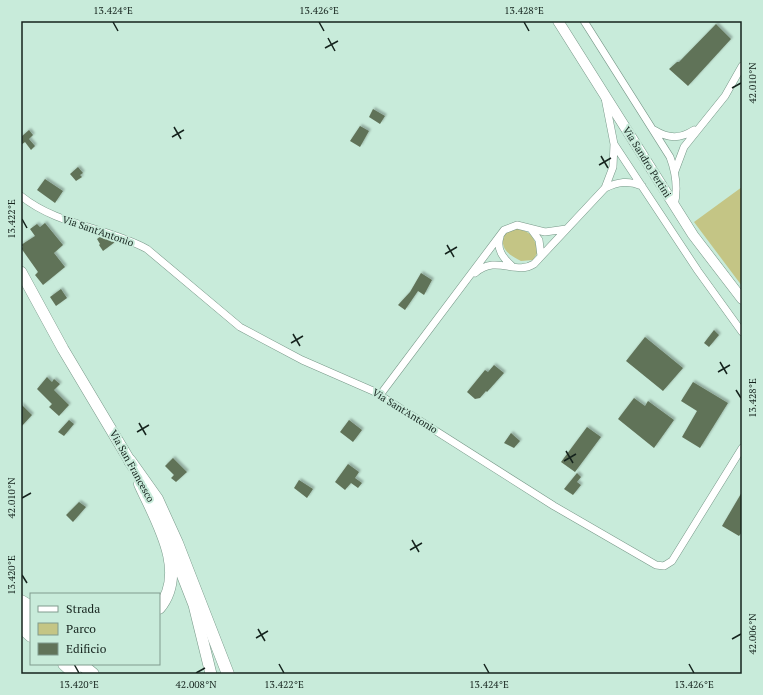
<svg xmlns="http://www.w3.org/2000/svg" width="763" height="695" font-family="'PT Serif',serif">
	<defs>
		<filter id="shadow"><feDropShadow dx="2" dy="-2" stdDeviation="1" flood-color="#0004"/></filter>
	</defs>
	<rect width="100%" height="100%" fill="#c8ebda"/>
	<path fill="#c4c585" d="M742,187V286L694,222Z
		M511,228C529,230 534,234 538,252L533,260L521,261C509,255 501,250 503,236Z"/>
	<path fill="#617359" filter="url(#shadow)" d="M716,24L731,39L688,86L669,69L677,62H679Z
		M373,109L385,116L380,124L369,117Z
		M360,126L369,131L360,147L350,141Z
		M29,130L33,135L29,139L35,146L31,150L25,142L21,145V137Z
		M78,167L83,173L80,175L82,177L76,181L70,174Z
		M45,179L63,191L55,203L37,190Z
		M45,223L63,245L54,253L65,267L43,285L35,275L38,272L21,248L23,247L21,245L35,236L30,229L37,224L40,227Z
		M101,236L115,242L103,251L99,245L100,244L97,239Z
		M421,273L432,280L424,295L418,291L405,310L398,305L410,292Z
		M61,289L67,298L56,306L50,297Z
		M714,330L719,335L709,347L704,343Z
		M645,337L683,368L663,391L626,361Z
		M494,365L504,373L487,392L486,391L480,398L475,399L467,392L485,370L488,372Z
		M47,377L52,382L54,379L60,384L54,390L69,405L59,416L49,407L52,404L37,389Z
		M693,382L728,403L700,448L682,437L697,411L681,401Z
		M634,398L645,406L648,401L674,420L654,448L618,419Z
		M21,404L32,415L21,427Z
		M69,420L74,424L64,436L58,432Z
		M349,420L362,430L353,442L340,432Z
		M587,427L601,437L575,472L561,462Z
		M511,433L520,441L514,448L504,443Z
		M173,458L187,472L176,482L171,478L174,475L165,466Z
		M348,464L359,472L355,478L362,483L358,488L351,483L345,490L335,482Z
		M577,473L581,477L577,482L581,485L573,495L564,489Z
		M299,480L313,489L307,498L294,488Z
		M742,492V532L739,536L722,526Z
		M79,502L86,507L73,522L66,515Z"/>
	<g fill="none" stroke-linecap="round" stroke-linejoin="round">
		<g stroke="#779888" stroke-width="8">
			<path id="minor" d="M584,21L670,157C676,173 678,190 674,206
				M605,98L614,144L698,271L742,332
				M654,130C669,139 680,139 694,130
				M675,171L684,147L725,96L742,66
				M605,188C618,182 628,180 642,186
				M21,196C58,226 107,227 147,249L240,327L302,360L373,391L554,506L656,565L664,566L672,561L742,448
				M531,229L539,240L541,256
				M500,237C496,249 503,258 512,266
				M475,273C497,254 515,276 534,264L605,188L613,167L614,144
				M380,395L504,230L517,225L545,232L566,229"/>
		</g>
		<g stroke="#779888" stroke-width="11">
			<path id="secondary" d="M558,21L693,235L742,299"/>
		</g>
		<g stroke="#779888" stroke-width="12">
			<path id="primary" d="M21,272L63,349L134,468
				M169,541L194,605L211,674"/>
		</g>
		<g stroke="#779888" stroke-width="13">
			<path id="trunk" d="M130,461L157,499L177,543L228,674
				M140,484C156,520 189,572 159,608
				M21,601L31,607
				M21,612L31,621
				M21,627L31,636
				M64,664L75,674
				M81,664L93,674"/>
		</g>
		<use href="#minor" stroke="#fff" stroke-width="7"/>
		<use href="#secondary" stroke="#fff" stroke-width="10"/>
		<use href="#primary" stroke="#fff" stroke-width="11"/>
		<use href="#trunk" stroke="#fff" stroke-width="12"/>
	</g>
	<path fill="none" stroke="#15231d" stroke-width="1.5" d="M113,22L118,31M319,22L324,31M524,22L529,31M328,38L335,51M325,48L338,41M732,88L741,83M174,127L181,139M172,137L184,130M601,156L608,168M599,165L611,158M22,219L27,228M447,245L454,257M445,254L457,247M293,334L300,346M291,343L303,336M720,362L727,374M718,372L730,365M736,390L741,398M139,423L146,435M137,432L149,425M566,451L573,463M564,461L576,454M22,498L31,493M412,540L419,552M410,550L422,543M22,575L27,583M258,629L265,641M256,638L268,631M732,639L741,634M74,664L79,673M279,664L284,673M484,664L489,673M689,664L694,673M196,673L205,668"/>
	<g text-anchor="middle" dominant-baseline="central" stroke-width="4" stroke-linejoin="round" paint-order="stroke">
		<g font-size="10" fill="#15231d" stroke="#c8ebda">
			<text transform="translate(647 162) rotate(58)">Via Sandro Pertini</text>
			<text transform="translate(98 231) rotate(19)">Via Sant'Antonio</text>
			<text transform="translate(405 411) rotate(32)">Via Sant'Antonio</text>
			<text transform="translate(132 466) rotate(61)">Via San Francesco</text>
		</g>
	</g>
	<rect width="763" height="695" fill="none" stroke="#c8ebda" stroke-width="44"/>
	<rect x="30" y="593" width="130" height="72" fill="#c8ebda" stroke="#809b8e"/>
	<rect x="38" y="606" width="20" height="6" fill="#ffffff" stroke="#809b8e"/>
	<text x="66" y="613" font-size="12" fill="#15231d">Strada</text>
	<rect x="38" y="623" width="20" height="12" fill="#c4c585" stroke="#809b8e"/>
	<text x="66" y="633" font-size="12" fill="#15231d">Parco</text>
	<rect x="38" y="643" width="20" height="12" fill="#617359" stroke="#809b8e"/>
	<text x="66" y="653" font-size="12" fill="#15231d">Edificio</text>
	<rect x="22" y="22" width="719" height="651" fill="none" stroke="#15231d" stroke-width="1.5"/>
	<g font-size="10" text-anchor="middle" fill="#15231d">
		<text x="113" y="14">13.424°E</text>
		<text x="319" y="14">13.426°E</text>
		<text x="524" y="14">13.428°E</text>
		<text transform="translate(752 83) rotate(-90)" y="4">42.010°N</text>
		<text transform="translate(11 219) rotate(-90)" y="4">13.422°E</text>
		<text transform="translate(752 398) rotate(-90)" y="4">13.428°E</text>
		<text transform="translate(11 498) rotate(-90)" y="4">42.010°N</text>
		<text transform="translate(11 575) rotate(-90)" y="4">13.420°E</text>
		<text transform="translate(752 634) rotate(-90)" y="4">42.006°N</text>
		<text x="79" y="688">13.420°E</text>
		<text x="196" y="688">42.008°N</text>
		<text x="284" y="688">13.422°E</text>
		<text x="489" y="688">13.424°E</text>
		<text x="694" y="688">13.426°E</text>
	</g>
</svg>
